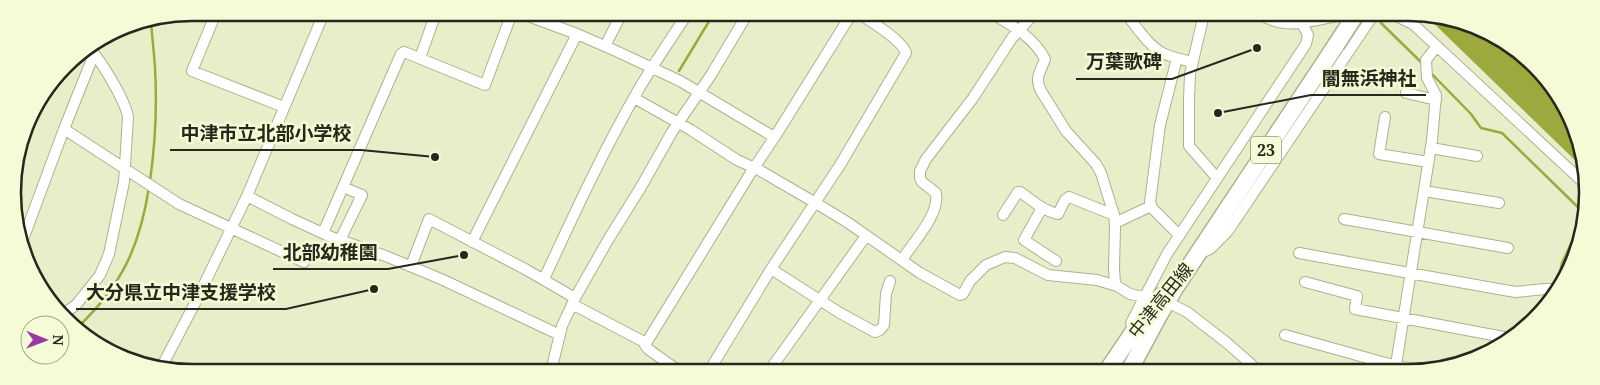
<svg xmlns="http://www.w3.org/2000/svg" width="1600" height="385" font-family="'Noto Serif','Noto Sans JP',serif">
	<rect width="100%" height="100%" fill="#e8eeca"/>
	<path fill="#9da83f" d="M1424,14H1431L1498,37L1550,83L1581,146L1583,168Z"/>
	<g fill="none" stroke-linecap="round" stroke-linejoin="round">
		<path stroke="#9da83f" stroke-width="2.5" d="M1381,23L1423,64
			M679,71L714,13
			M1430,72L1471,114L1481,128L1502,133L1586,215
			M150,181C155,146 157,103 155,68C154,52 152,36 151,21
			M1557,287L1562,263L1585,214
			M78,327C122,285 140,246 149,187"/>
		<g stroke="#acb290" stroke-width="12">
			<path id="street" d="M216,13L192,71L284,107
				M520,13L577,34L616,51L680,81L774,137
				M993,14C1013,26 1034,38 1045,59C1041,71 1034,78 1041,91L1066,131L1096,164L1101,173L1114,215L1115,227L1114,268L1115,283L1117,286L1130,294L1167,302L1187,312L1227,343L1251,364L1256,371
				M1125,14C1131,19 1135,26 1140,32C1158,55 1166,56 1193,62
				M1204,14L1190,74L1189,100V146L1217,178
				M1261,14C1285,33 1320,18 1347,14
				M1392,14L1413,24L1584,183
				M605,46L622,13
				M420,58L436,13
				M1177,58L1160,125L1150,202L1152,208L1179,235
				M1406,93L1436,100
				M634,98L691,130L737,160L759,170L814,202L847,222L920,273L960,295L963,294L970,281L986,265L1005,257L1015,258L1048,275L1097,280L1117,286
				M1385,117L1379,154L1428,162
				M64,129L179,204L304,262
				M1431,148L1477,156
				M1424,191L1499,203
				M247,196L292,219L331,237L383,255L441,279L560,335
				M1042,208L1024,240L1056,261
				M1003,215L1018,192H1020C1032,200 1043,211 1058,214L1065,200L1069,197L1114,215
				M1344,219L1508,248
				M1115,223L1151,206
				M323,233L401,54L404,52L485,85L512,13
				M340,240L362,195L343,187
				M472,242L577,34
				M21,245L64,129L94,54
				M1201,253L1210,249L1228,231L1374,14
				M1299,253L1498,289L1516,292L1544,289H1557
				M902,260C913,242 940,215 936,193L922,182L920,178V171L926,159L973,98L1012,38L1034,14
				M411,266L429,219L525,269L575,298
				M771,269L840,313L875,332L880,330L884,325L886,294L890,281
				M544,279C574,214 604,149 640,87C655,62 672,37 688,13
				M1305,282L1357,296L1355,309L1509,338
				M572,304L646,343
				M63,314L76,305L100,275L109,254L124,182L128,117C125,100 101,60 89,48
				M1131,323L1167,254L1306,44L1308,35L1302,23
				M1285,335L1389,364L1422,371
				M161,368L195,303L247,196L324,13
				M488,370L489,371
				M551,371L562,326L575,298L608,240L641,187L672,132L711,75L748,13
				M679,371L648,349L645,345L750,174L776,135L852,13
				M709,371L771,269L840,165L906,53C903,41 869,20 858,13
				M769,371L866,236
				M1395,371L1432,140L1436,95L1427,78L1426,60L1437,46"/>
		</g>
		<g stroke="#acb290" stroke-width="19">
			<path id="primary" d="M1107,371L1144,316L1161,296
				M1129,371L1158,317L1175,288L1336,45"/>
		</g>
		<use href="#street" stroke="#fff" stroke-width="10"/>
		<use href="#primary" stroke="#fff" stroke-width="16"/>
		<g stroke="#acb290" stroke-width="19" stroke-linecap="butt">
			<path id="primary-bridge" d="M1336,45L1356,14"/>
		</g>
		<use href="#primary-bridge" stroke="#fff" stroke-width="16"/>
	</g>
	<g text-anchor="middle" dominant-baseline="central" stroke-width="5" stroke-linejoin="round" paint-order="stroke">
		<rect fill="#f5fbd7" stroke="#646753" stroke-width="1" x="1251" y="136.5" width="30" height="27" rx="4"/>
		<g font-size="16" font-weight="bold" fill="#26281b">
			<text x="1266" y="150">23</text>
		</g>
		<g font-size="18" fill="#26281b" stroke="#f5fbd7">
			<text transform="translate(1160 300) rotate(-51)">中津高田線</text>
		</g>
	</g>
	<path d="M0 0H1600V385H0ZM192 21H1408A171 171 0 0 1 1579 192V193A171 171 0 0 1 1408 364H192A171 171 0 0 1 21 193V192A171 171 0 0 1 192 21Z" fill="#f5fbd7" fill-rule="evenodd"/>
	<path fill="none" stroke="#26281b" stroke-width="2.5" d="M192 21H1408A171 171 0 0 1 1579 192V193A171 171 0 0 1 1408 364H192A171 171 0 0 1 21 193V192A171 171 0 0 1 192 21Z"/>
	<path fill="none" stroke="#26281b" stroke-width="2" d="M1257 48L1172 79H1076M1218 113L1311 95H1426M435 157L361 150H170M464 255L388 269H273M374 289L286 309H76"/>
	<g fill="#26281b" stroke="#f5fbd7" stroke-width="2">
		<circle cx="1257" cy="48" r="5"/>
		<circle cx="1218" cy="113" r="5"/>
		<circle cx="435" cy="157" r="5"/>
		<circle cx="464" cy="255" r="5"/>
		<circle cx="374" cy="289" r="5"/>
	</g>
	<g font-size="19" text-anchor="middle" font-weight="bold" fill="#26281b" stroke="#f5fbd7" stroke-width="5" stroke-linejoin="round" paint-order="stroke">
		<text x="1124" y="68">万葉歌碑</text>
		<text x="1369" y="85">闇無浜神社</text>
		<text x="266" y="140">中津市立北部小学校</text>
		<text x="330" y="259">北部幼稚園</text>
		<text x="181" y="299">大分県立中津支援学校</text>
	</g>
	<g transform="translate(45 340) rotate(91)"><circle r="24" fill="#f5fbd7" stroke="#a2a78c"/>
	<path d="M0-4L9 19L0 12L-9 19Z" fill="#9a39a0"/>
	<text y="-8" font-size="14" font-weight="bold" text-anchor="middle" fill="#26281b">N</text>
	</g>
</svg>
